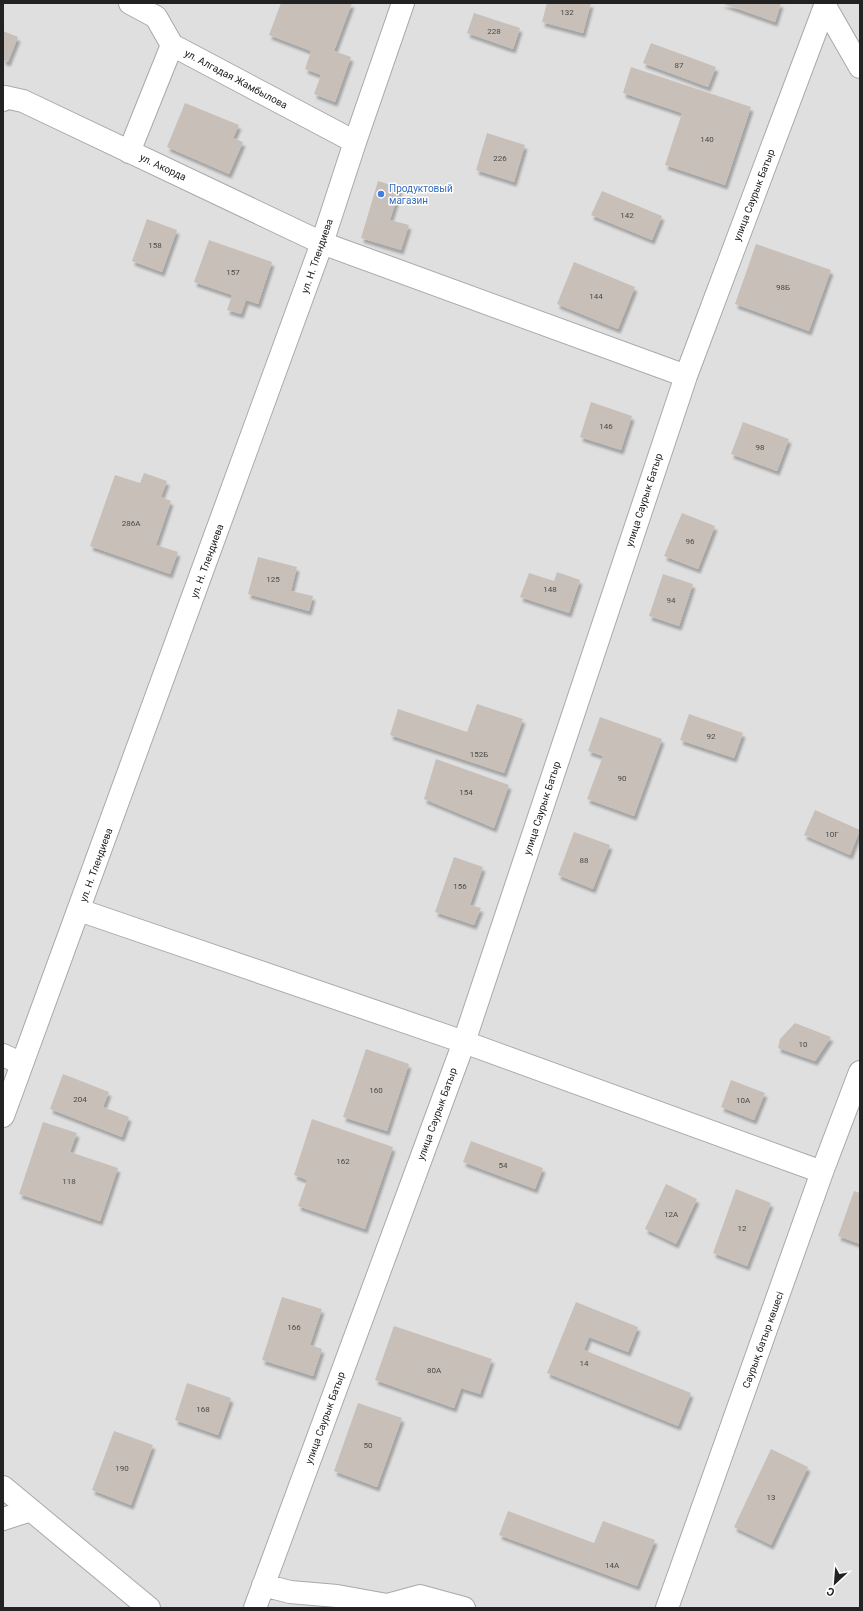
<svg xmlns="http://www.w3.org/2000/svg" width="863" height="1611" font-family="Roboto,sans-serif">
	<defs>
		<filter id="shadow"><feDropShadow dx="2.5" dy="4.5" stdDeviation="1" flood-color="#0004"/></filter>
	</defs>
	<rect width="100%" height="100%" fill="#f2efe9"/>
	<path fill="#e0dfdf" d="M3,3H860V1608H3Z"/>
	<path fill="#c7bfb8" filter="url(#shadow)" d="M281,3H352L334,51L351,57L335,102L314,94L321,75L305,69L311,51L269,35Z
		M547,3H591L583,33L542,22Z
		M721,3H781L775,22Z
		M474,13L520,28L513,49L467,33Z
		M3,31L18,37L8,62L3,60Z
		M651,43L716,67L708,87L643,63Z
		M631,67L751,107L725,185L665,165L682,113L623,93Z
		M185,103L239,125L233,138L243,142L229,174L167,147Z
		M487,133L525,145L514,182L476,170Z
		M378,181L400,188L390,220L409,225L401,250L361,238Z
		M602,191L662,216L652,240L591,215Z
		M147,219L177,230L162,272L132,261Z
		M209,240L272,262L258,304L246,300L241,314L227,310L232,295L194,282Z
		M756,244L831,270L809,331L735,304Z
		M574,262L635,287L618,329L557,304Z
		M591,402L632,416L621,450L580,437Z
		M743,422L789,439L777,471L731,454Z
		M144,473L167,481L161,497L171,501L156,545L178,552L170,574L90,546L115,475L140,483Z
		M682,513L715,526L698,569L664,556Z
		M258,557L297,567L291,591L313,596L309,611L248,594Z
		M557,572L580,580L569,613L520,597L529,573L554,581Z
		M663,574L693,584L679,626L649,616Z
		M477,704L523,719L504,773L390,735L398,709L467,732Z
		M689,714L743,733L734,758L680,740Z
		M600,717L662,739L634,816L587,799L603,756L588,751Z
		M436,759L509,785L494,828L424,799Z
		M815,810L860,830L850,855L804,835Z
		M574,832L610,845L593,889L558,875Z
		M454,857L483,867L470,905L481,908L474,925L435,912Z
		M795,1023L831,1037L815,1061L778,1048L780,1039Z
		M366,1049L409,1064L387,1131L343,1117Z
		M63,1074L109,1092L103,1107L129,1117L122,1137L50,1109Z
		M731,1080L765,1093L754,1120L721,1107Z
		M312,1119L393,1147L365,1229L298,1206L307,1180L294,1175Z
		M43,1122L77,1133L70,1152L118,1168L100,1221L19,1194Z
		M471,1141L543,1168L535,1189L463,1162Z
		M666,1184L697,1199L676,1244L645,1229Z
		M736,1189L771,1203L747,1266L713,1253Z
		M854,1191L860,1193V1244L838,1236Z
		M282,1297L322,1309L310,1345L322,1349L313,1376L262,1360Z
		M576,1302L638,1327L628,1352L589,1337L584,1350L691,1393L678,1426L547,1373Z
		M394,1326L492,1359L480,1394L461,1388L454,1408L375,1380Z
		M187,1383L231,1398L218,1435L175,1420Z
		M358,1403L402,1418L377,1487L334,1471Z
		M114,1431L153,1445L131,1505L92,1490Z
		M771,1449L808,1467L771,1545L734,1527Z
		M508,1511L594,1543L603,1521L655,1540L637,1586L499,1535Z"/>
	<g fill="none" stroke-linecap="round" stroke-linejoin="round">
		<g stroke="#a9a9a9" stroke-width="24">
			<path id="minor" d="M130,3L156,17L172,45L355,142
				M825,3V6L860,67
				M3,100L5,97L23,101L322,243L686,376
				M129,152L172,45
				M79,910L464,1042L822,1172
				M3,1055L22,1064
				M3,1116L322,243L355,142L403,3
				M3,1487L149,1608
				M3,1519L31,1510
				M263,1585L290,1592L337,1596L387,1605L420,1596L464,1608
				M255,1608L464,1042L686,376L825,6
				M667,1608L822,1172L860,1072"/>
		</g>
		<use href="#minor" stroke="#fff" stroke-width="22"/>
	</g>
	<circle fill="#3f7fe0" stroke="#fff" stroke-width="1.5" cx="381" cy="194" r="4"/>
	<g text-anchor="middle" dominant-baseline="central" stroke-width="3" stroke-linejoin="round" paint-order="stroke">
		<g font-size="8" fill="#4b4948">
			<text x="567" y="12">132</text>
			<text x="494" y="31">228</text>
			<text x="679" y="65">87</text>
			<text x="707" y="139">140</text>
			<text x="500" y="158">226</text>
			<text x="627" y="215">142</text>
			<text x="155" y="245">158</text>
			<text x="233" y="272">157</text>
			<text x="783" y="287">98Б</text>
			<text x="596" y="296">144</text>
			<text x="606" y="426">146</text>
			<text x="760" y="447">98</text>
			<text x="131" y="523">286А</text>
			<text x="690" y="541">96</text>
			<text x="273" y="579">125</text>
			<text x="550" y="589">148</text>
			<text x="671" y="600">94</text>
			<text x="711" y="736">92</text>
			<text x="479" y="754">152Б</text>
			<text x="622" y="778">90</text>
			<text x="466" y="792">154</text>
			<text x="832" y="834">10Г</text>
			<text x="584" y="860">88</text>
			<text x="460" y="886">156</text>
			<text x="803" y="1044">10</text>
			<text x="376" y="1090">160</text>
			<text x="80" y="1099">204</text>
			<text x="743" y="1100">10А</text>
			<text x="343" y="1161">162</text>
			<text x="503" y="1165">54</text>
			<text x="69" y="1181">118</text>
			<text x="671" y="1214">12А</text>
			<text x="742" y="1228">12</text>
			<text x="294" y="1327">166</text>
			<text x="584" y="1363">14</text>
			<text x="434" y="1370">80А</text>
			<text x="203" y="1409">168</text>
			<text x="368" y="1445">50</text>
			<text x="122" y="1468">190</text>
			<text x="771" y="1497">13</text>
			<text x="612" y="1565">14А</text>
		</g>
		<g font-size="10" fill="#222" stroke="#fff">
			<text transform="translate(236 79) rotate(28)">ул. Алгадая Жамбылова</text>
			<text transform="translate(163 167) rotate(25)">ул. Акорда</text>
			<text transform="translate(754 195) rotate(-69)">улица Саурык Батыр</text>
			<text transform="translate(317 256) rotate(-71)">ул. Н. Тлендиева</text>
			<text transform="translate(644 500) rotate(-72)">улица Саурык Батыр</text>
			<text transform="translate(207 561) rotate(-70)">ул. Н. Тлендиева</text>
			<text transform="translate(542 808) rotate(-72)">улица Саурык Батыр</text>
			<text transform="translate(96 865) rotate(-70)">ул. Н. Тлендиева</text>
			<text transform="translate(437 1114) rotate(-70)">улица Саурык Батыр</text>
			<text transform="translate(763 1340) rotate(-70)">Саурық батыр көшесі</text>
			<text transform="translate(325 1418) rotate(-70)">улица Саурык Батыр</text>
		</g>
		<g font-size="10" fill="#366cbe" stroke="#fff" text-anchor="start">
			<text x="389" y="188">Продуктовый<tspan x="389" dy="12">магазин</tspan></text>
		</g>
	</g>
	<rect width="863" height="1611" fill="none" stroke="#222222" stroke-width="8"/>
	<g transform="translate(835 1583) rotate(206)" stroke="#ffffff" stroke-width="3" paint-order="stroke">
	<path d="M0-3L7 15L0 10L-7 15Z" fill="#222222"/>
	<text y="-6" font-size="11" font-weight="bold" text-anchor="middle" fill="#222222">С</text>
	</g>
</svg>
